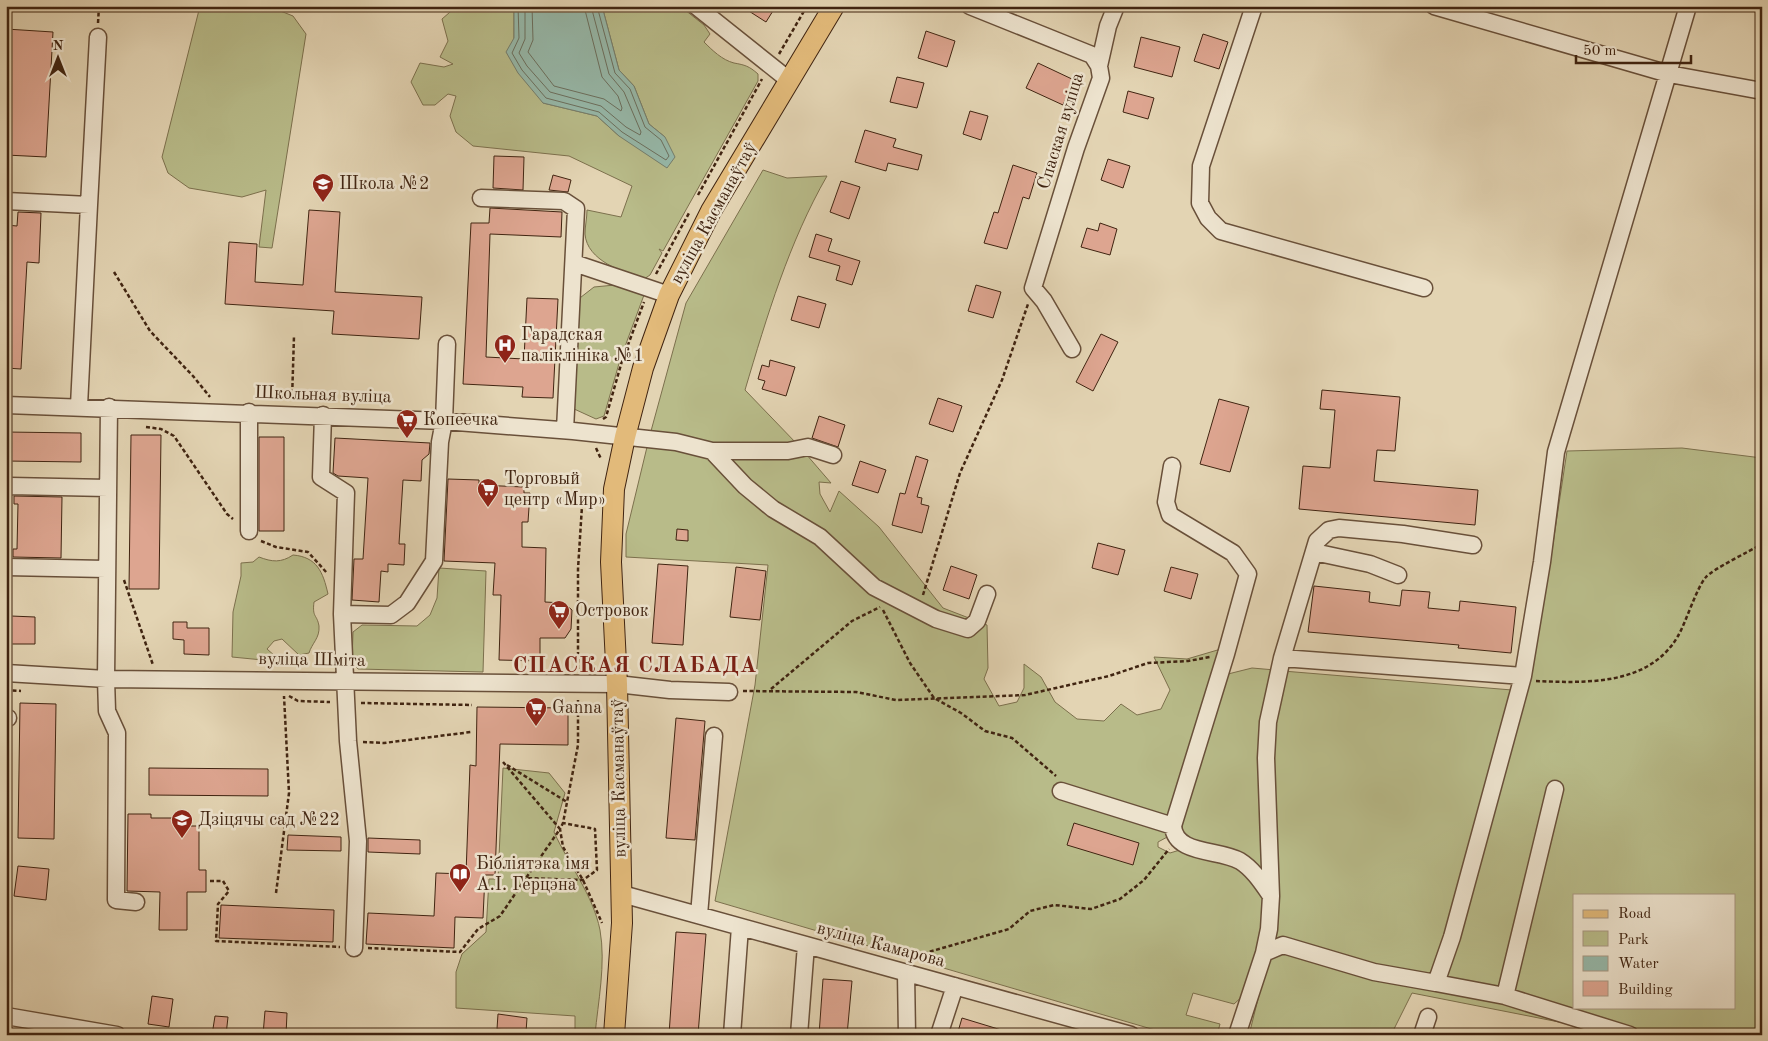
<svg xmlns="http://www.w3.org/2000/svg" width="1768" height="1041" font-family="'Old Standard TT',serif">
	<rect width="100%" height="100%" fill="#e3d4b3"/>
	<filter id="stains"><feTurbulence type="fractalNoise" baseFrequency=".004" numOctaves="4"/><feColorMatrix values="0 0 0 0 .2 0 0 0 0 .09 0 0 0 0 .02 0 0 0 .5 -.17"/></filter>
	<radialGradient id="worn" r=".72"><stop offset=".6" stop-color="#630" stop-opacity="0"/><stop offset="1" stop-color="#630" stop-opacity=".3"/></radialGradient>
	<path fill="#b8bb89" stroke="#7c704d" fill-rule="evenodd" d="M205,6H268L293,16L306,34L272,248L259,247L266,190L242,197L189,188L168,173L162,157L199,10Z
		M457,6H514V38L543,103L597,116L619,136L665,137L649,124L634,86L619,70L602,6H680L704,25L710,34L704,42C712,50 722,60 734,63C745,65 749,66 758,74V81L663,251L659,249L662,253L650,275L644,279C623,272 587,261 585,234C585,226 587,218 587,210L621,217L632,186L569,156L473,146L456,132L450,116L456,96L448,94L435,105H423L411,82L420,63L444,67L453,64L440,57L448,41L442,19Z
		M763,170L787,178L827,176C789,242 767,316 745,390L797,444L715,447L655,436L651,431L686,303Z
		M615,285L644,295L620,360L604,416L596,419L572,408L576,301L594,287Z
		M647,447L806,454L831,483L819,482L820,494L830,512L839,491L879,527L943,608L987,625L988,668L984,679L999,706L1017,702L1024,688V664L1041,677L1055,702L1077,719L1104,721L1121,704L1137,715L1161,709L1170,690L1154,657L1187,659L1221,649L1171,835L1158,842V847L1170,853L1183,849L1240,867L1265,896L1266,929L1245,994L1234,1004L1193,993L1186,1015L1220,1024L1217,1035H1172L715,901L755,685L768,565L626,557V534Z
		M1682,448L1762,458V1035H1625L1412,993L1391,1035H1249L1269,955L1274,951L1441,988L1519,720L1550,563L1567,451ZM1574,895H1734V1007H1574Z
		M293,555C317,557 323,572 328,594L314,602C312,618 317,614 319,626C320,638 312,643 309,653L299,655L282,639L274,641L267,649L275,656L273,661L232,657L233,612L241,576V563L253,562L259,557C272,562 281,563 293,555Z
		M439,568L486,571L483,672L358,669L352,663L353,632L362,625L417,626L430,615L437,598Z
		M1252,668L1275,670L1265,872L1188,838L1183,832L1182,824L1224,675Z
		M1283,671L1512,690L1433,976L1377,966L1276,941L1274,938L1270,758Z
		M503,768L549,773L565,793L554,832C569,865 593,895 600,930C606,964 598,1002 595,1035H575V1016L456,1008V972L462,954L486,932L489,879H498Z"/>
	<path fill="#96b8a9" stroke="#747d6c" d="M514,6H602L619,70L634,86L649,124L665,137L675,157L667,168L619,136L597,116L543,103L518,73L506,52L514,38Z"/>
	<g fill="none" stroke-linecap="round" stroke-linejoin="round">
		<path stroke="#6b6e5d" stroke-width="1" d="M518,6L519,38L512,53L522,70L546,98L599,112L622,132L666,160L669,156L661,140L645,127L630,89L615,73L597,6
			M525,6V39L519,53L527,66L550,92L601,106L626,127L640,135L641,132L624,92L609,74L591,6
			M532,6L533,40L528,52L554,86L604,99L621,111L622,108L618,96L602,77L584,6"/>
	</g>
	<path fill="#dda590" stroke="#402411" d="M741,6H776L766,22Z
		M6,29L53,32L46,157L6,155Z
		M926,31L955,41L947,67L918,58Z
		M1203,34L1228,42L1219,69L1194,61Z
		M1141,37L1180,47L1172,77L1134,67Z
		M1038,63L1074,80L1063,105L1026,88Z
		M897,77L924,83L917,108L890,102Z
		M1128,91L1154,98L1148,119L1123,112Z
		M970,111L988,116L981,140L963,134Z
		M865,130L896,139L893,147L922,155L918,170L888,163L886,171L855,162Z
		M494,156L524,157L523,190L493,188Z
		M1108,159L1130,166L1123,188L1101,180Z
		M1013,165L1037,173L1029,199L1023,197L1007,249L984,243L994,212L998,213Z
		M553,175L571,180L568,192L549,190Z
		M841,181L860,187L849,219L830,212Z
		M490,208L562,212L561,237L490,234L486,357L524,359L527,298L558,299L553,398L522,397L523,387L463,384L471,223H489Z
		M309,210L340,212L335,292L422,297L419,339L332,334L334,311L225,304L229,242L257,244L255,282L303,285Z
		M18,212L41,213L39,263L27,262L21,369L6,368V225L17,226Z
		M1100,223L1117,229L1110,255L1081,247L1087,228L1098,231Z
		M816,234L832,239L828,251L860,261L852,285L836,280L840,266L809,257Z
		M976,285L1001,292L993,318L968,311Z
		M798,296L826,304L819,328L791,320Z
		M1101,334L1118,342L1093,391L1076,382Z
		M770,360L795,367L786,396L762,389L765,381L758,379L762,365L769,367Z
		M1322,390L1400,397L1395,451L1377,450L1374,481L1478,490L1475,525L1299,509L1303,466L1330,468L1335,410L1320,409Z
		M938,398L962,406L953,432L929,424Z
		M1219,399L1249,407L1230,472L1200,464Z
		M819,416L845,425L838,447L812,438Z
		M6,432L81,433V462L6,461Z
		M131,435H161L159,589H129Z
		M259,437H284V531H259Z
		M335,438L430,443L429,454L422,460L421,481L403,480L399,544H405L404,565L388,564V572L381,571L379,602L352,600L354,559H363L368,478L338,476L333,473Z
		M916,456L928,460L917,497L922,498L921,504L929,506L922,533L892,525L900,493L905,494Z
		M860,461L886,470L878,493L852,485Z
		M448,479L479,480V485L524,487V493H530L528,522H522V547L546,548L545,602L564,603L572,610L571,629L565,638H540V661L499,660L501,595H493L495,563L444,561Z
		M14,496L62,497L61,558L13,557V549H17L18,504H14Z
		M677,529L688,530V541L676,540Z
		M1098,543L1125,550L1118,575L1092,568Z
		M658,564L688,566L683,645L652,643Z
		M951,566L977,575L969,599L943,590Z
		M736,567L766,571L760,620L730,617Z
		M1171,567L1198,574L1191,599L1164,591Z
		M1314,586L1370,592L1369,602L1400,606L1402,590L1430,592L1428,608L1459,611L1460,601L1516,607L1511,653L1458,648L1459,645L1308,632Z
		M11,616L35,617V644H10Z
		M173,622H187V628H209V655L184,654V640L173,639Z
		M20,703L56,704L54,839L18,838Z
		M477,707L568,708V745L500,744L495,875H485L483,918L455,917L454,948L366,944L368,913L434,916L436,873L466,874L470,765L476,766Z
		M676,718L705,721L695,840L666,838Z
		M149,768L268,769V796L149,795Z
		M128,814H151V818H184V826H199V870H206V892H187V930H159L160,892L127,891Z
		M1074,823L1139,843L1133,865L1067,845Z
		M288,835L341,837V851L287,850Z
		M368,838L420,840V854L368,852Z
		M18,866L49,869L46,900L14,896Z
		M221,905L334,910L333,942L219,938Z
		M676,932L706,934L698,1035H669Z
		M823,979L852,981L847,1035H819Z
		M152,996L173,999L169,1027L148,1024Z
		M265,1011L287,1013L286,1035H263Z
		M498,1014L527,1018L526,1032L497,1029Z
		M215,1016L228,1017L226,1035H212Z
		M962,1018L1008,1032V1035H957Z"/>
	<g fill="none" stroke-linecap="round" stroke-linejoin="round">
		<g stroke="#69503a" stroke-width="19">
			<path id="minor" d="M696,6L790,81
				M970,6L1092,55L1099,66L1101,78L1076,148L1033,288L1044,301L1072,349
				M1254,6L1201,166L1200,203L1208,218L1221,231L1424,288
				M1434,6L1669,74L1762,91
				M1099,66L1108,26L1116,6
				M481,198L564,201L576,209L565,430
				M6,201L89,205L79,406
				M89,205L98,37
				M574,263L669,295
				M6,405L444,421L573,431L676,442L712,451L745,486L773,509L820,537L874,587L936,619L968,629L977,621L987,594
				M109,407L106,679L107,711L117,733L116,900L136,902
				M249,412V531
				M323,415L321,477L346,493L342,614L348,741L358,841L354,948
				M712,451H788L808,447L833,455
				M1172,466L1166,502L1170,515L1233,553L1248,574L1226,654L1173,826C1175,855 1219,849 1240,861C1253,869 1262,883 1271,896
				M6,488L10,486L108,488
				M1314,552L1370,564L1398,575
				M6,567L106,569
				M342,614L391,615L407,603L434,561L440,442L444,421L447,344
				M1282,658L1523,676
				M6,673L106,679L617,684L670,690L729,692
				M6,718H8
				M1061,791L1173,826
				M622,894L1131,1035
				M699,915L714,736
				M1264,953L1283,945L1374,972L1436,983L1452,937L1523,676L1542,562L1556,452L1688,6
				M906,973L907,1035
				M1436,983L1505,996L1630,1035
				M1505,996L1555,789
				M6,1016L117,1035
				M732,1035L740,927
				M799,1035L806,945
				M939,1035L955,986
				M1237,1035L1264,953L1269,929L1271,896L1266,758L1268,722L1282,658L1317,541L1329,530L1339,528L1403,534L1473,545
				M1422,1035L1428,1017"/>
		</g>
		<g stroke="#402411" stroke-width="22">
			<path id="major" d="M614,1035L622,923L617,684L611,562L614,489L625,437L643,368L669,295L711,211L834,6"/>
		</g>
		<path stroke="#402411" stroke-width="2.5" stroke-dasharray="4 2.5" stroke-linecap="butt" d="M98,23L99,6
			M779,54L807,6
			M698,195L762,79
			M114,272L150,331L193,376L210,397
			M656,274L689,213
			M292,400L294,336
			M603,419L606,417L622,361L644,302
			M146,427L161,429L174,436L227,514L233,519
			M596,448L601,459
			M261,541L276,547L308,552L327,573
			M124,580L153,665
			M923,595L960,473L1002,380L1028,304
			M883,610L910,663L934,698L961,713L985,731L1012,738L1056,776
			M578,669V569L582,506L595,503
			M1536,681C1586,683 1649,686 1678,636C1686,622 1697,587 1706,577C1713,569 1750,551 1762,544
			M771,689L852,621L880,607
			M6,690L21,691
			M743,691L856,692L896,700L1025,695L1109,676L1148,663L1188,661L1210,657
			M289,696L298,701L330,702
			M578,700V745L563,823L560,829L563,847L583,880L602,923
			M361,703L472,705
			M363,742L384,743L471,732
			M6,751L7,750
			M503,762L560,829L526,878
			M507,765L567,802
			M210,881H223L229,891L218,904L216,941L340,947
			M276,893L289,793L284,696
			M368,948L460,952L478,929L500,916L526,878L583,880L597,870L595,829L563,823
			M911,957L1009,929L1030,911L1054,905L1091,909L1120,899L1144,880L1169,849"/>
		<use href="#minor" stroke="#ede3ce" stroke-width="16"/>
		<use href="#major" stroke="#e2ba7a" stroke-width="20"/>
	</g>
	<defs>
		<g id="school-pin" transform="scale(1.125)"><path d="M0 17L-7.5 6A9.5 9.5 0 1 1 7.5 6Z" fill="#8f2418" stroke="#ede3ce"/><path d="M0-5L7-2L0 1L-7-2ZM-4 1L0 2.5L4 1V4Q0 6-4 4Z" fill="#fff"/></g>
		<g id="hospital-pin" transform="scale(1.125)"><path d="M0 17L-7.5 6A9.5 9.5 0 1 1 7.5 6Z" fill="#8f2418" stroke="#ede3ce"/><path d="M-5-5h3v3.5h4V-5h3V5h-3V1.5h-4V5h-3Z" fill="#fff"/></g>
		<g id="supermarket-pin" transform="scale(1.125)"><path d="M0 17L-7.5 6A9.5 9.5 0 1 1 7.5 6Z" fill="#8f2418" stroke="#ede3ce"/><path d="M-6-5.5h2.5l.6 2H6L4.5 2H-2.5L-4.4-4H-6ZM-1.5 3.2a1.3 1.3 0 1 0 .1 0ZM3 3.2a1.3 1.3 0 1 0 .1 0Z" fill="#fff"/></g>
		<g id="library-pin" transform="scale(1.125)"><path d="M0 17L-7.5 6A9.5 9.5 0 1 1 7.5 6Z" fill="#8f2418" stroke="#ede3ce"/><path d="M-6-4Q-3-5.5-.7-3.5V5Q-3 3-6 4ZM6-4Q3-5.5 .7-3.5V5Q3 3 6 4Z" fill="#fff"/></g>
	</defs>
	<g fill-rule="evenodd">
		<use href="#school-pin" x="323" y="184"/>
		<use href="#hospital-pin" x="505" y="345"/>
		<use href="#supermarket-pin" x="407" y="420"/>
		<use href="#supermarket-pin" x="488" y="489"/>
		<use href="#supermarket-pin" x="559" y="611"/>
		<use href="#supermarket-pin" x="536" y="708"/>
		<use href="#school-pin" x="182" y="820"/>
		<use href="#library-pin" x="460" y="874"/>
	</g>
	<g text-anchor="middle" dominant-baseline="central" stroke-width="5" stroke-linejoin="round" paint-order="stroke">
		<g font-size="18" fill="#402411" stroke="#ede3ce">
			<text transform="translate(1061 131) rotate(-73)">Спаская вуліца</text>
			<text transform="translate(714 213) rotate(-61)">вуліца Касманаўтаў</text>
			<text transform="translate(323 395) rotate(2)">Школьная вуліца</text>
			<text transform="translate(312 660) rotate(1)">вуліца Шміта</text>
			<text transform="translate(619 778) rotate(-91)">вуліца Касманаўтаў</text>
			<text transform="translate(881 945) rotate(15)">вуліца Камарова</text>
		</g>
		<g font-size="18" fill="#402411" stroke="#ede3ce" text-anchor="start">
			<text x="339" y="184">Школа №2</text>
			<text x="521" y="335">Гарадская<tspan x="521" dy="21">паліклініка №1</tspan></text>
			<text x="423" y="420">Копеечка</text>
			<text x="504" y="479">Торговый<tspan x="504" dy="21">центр «Мир»</tspan></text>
			<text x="575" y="611">Островок</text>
			<text x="552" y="708">Ganna</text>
			<text x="198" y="820">Дзіцячы сад №22</text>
			<text x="476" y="864">Бібліятэка імя<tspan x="476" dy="21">А.І. Герцэна</tspan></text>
		</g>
		<g font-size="22" font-weight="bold" letter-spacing="1" fill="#7a1f14" stroke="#ede3ce">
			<text x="635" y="666">СПАСКАЯ СЛАБАДА</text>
		</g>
	</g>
	<rect width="1768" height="1041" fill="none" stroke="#e3d4b3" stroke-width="25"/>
	<rect x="8" y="8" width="1753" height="1026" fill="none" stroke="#402411" stroke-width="2.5"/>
	<rect x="12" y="12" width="1743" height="1016" fill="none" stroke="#402411"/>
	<rect x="1573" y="894" width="162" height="115" fill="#ede3ce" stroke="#a89782"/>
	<rect x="1583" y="910" width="25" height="8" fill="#e2ba7a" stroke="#a89782"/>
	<text x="1618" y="918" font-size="15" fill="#402411">Road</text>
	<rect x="1583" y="931" width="25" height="15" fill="#b8bb89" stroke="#a89782"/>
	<text x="1618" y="944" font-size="15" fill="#402411">Park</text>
	<rect x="1583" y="956" width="25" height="15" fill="#96b8a9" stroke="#a89782"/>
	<text x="1618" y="968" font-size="15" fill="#402411">Water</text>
	<rect x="1583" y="981" width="25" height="15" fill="#dda590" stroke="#a89782"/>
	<text x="1618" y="994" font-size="15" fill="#402411">Building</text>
	<g transform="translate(58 58)" stroke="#ede3ce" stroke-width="4" paint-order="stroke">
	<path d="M0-4L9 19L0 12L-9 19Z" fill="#402411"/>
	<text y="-8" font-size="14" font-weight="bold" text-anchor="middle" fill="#402411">N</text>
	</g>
	<path d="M1576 55v8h115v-8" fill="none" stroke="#402411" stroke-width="2.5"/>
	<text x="1583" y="55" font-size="15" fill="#402411" stroke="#ede3ce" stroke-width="4" paint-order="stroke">50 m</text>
	<rect width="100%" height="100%" filter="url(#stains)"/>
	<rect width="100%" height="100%" fill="url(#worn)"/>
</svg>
